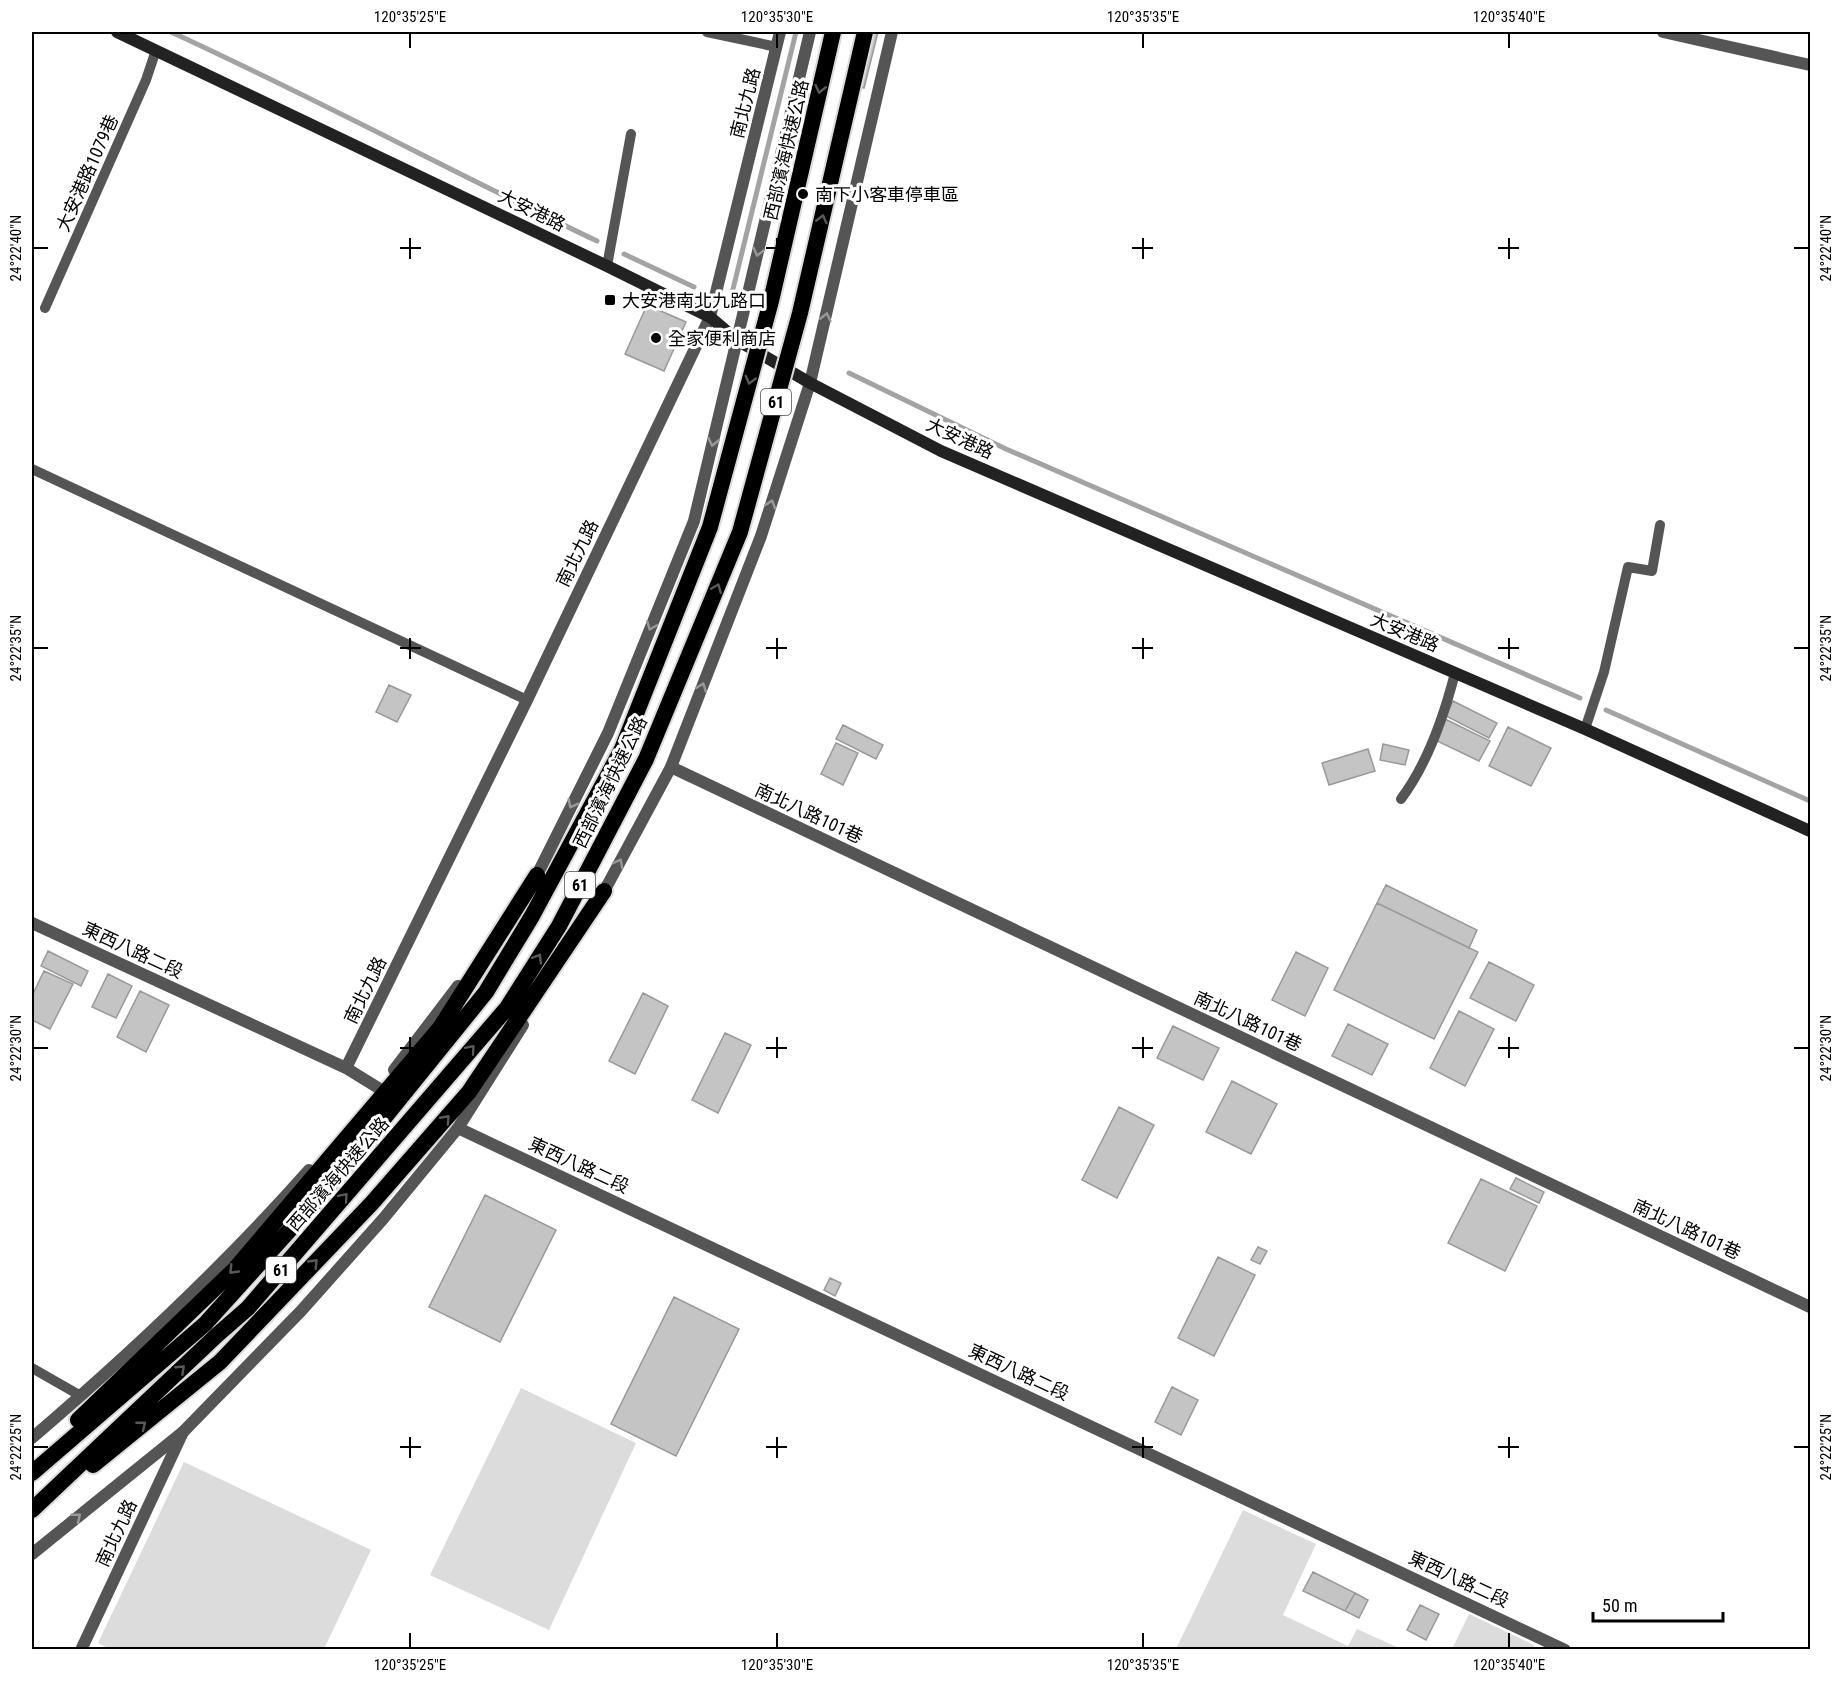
<svg xmlns="http://www.w3.org/2000/svg" width="1842" height="1681" font-family="'Roboto Condensed','Noto Sans TC',sans-serif">
	<rect width="100%" height="100%" fill="#fff"/>
	<path fill="#dcdcdc" d="M521,1388L636,1443L549,1630L430,1575Z
		M184,1462L371,1550L324,1649L112,1650L98,1643Z
		M1243,1510L1316,1544L1283,1615L1348,1646L1357,1629L1401,1649H1176Z
		M1469,1614L1534,1645L1532,1649H1452Z"/>
	<g fill="none" stroke-linecap="round" stroke-linejoin="round">
		<path stroke="#a3a3a3" stroke-width="5" d="M171,32C315,98 454,173 597,241
			M624,254L694,287
			M733,289L796,32
			M728,306L729,305
			M849,373L1006,449L1580,698
			M1606,710L1810,801"/>
	</g>
	<path fill="#c4c4c4" stroke="#999" stroke-width="1.5" d="M863,32H878L864,88L849,84Z
		M647,305L686,322L664,371L625,354Z
		M389,685L411,695L397,722L376,712Z
		M1453,701L1497,723L1489,738L1446,716Z
		M1445,719L1490,741L1479,761L1435,740Z
		M843,725L883,745L876,759L836,739Z
		M1508,727L1551,748L1531,786L1489,766Z
		M836,743L858,753L843,785L821,774Z
		M1383,744L1409,750L1405,765L1380,760Z
		M1368,749L1375,771L1329,785L1322,763Z
		M1386,885L1477,930L1469,948L1377,903Z
		M1377,903L1478,952L1434,1039L1334,990Z
		M48,951L88,971L81,986L41,966Z
		M1296,952L1328,968L1305,1016L1272,1000Z
		M1489,962L1534,985L1516,1021L1470,998Z
		M44,971L73,984L50,1029L32,1020V996Z
		M108,974L132,986L116,1018L92,1007Z
		M140,991L169,1005L146,1052L117,1037Z
		M643,993L668,1006L635,1074L609,1061Z
		M1459,1011L1494,1029L1465,1086L1430,1068Z
		M1348,1024L1388,1044L1372,1075L1332,1056Z
		M1173,1026L1219,1048L1203,1080L1157,1058Z
		M725,1033L751,1045L718,1113L692,1100Z
		M1232,1081L1277,1104L1251,1154L1206,1132Z
		M1119,1107L1154,1125L1117,1198L1082,1180Z
		M1516,1178L1544,1192L1539,1203L1510,1189Z
		M1481,1179L1537,1206L1505,1271L1448,1243Z
		M485,1195L556,1230L500,1342L429,1307Z
		M1258,1247L1267,1251L1260,1264L1251,1260Z
		M1218,1257L1255,1275L1214,1356L1178,1338Z
		M830,1278L841,1283L835,1296L824,1290Z
		M674,1297L739,1329L676,1456L611,1424Z
		M1172,1387L1198,1400L1181,1435L1155,1422Z
		M1313,1572L1355,1593L1345,1611L1303,1591Z
		M1355,1593L1368,1600L1359,1618L1345,1611Z
		M1420,1605L1439,1614L1426,1640L1407,1630Z"/>
	<g fill="none" stroke-linecap="round" stroke-linejoin="round">
		<g stroke="#dbdbdb" stroke-width="20">
			<path id="trunk" d="M78,1420L235,1269L440,1028L537,875
				M93,1465L220,1362L372,1203L469,1092L604,891
				M32,1473L205,1324L313,1204L368,1138L486,992L532,916L622,749
				M32,1510L217,1335L248,1308L507,1008L559,926L646,759"/>
		</g>
		<path stroke="#555" stroke-width="10" d="M707,32L777,47
			M607,266L631,134
			M45,308L146,80L156,50
			M32,469L527,700
			M1585,729L1604,672L1628,567L1652,571L1660,525
			M1401,799C1428,763 1444,716 1455,673
			M32,1368L81,1396"/>
		<path stroke="#555" stroke-width="12" d="M1663,32L1810,65
			M671,767L1810,1307
			M32,923L346,1068L380,1089
			M346,1068L527,700L710,317L780,32
			M81,1650L183,1432L301,1311L383,1219L458,1128L1565,1650"/>
		<path stroke="#555" stroke-width="12" d="M531,881L537,875L608,733L694,521L810,32
			M601,897L671,767L761,536L810,383L892,32
			M394,1070L458,986
			M458,1128L523,1025
			M32,1438C129,1355 224,1266 309,1170
			M32,1554L183,1432"/>
		<path stroke="#222" stroke-width="12" d="M117,32L607,266L710,317L737,340L810,383L941,451L1585,729L1810,831"/>
		<use href="#trunk" stroke="#000" stroke-width="16"/>
		<g stroke="#dbdbdb" stroke-width="20" stroke-linecap="butt">
			<path id="trunk-bridge" d="M622,749L710,527L771,301L833,32
				M646,759L740,532L800,313L865,32"/>
		</g>
		<use href="#trunk-bridge" stroke="#000" stroke-width="16"/>
	</g>
	<defs><path id="oneway-chevron" d="M-2-3.5L2.5 0L-2 3.5" fill="none" stroke-width="1.6" stroke-linecap="round" stroke-linejoin="round" transform="scale(1.5)"/></defs>
	<g stroke="#595959">
		<use href="#oneway-chevron" transform="translate(820 89) rotate(103)"/>
		<use href="#oneway-chevron" transform="translate(822 219) rotate(-77)"/>
		<use href="#oneway-chevron" transform="translate(750 380) rotate(105)"/>
		<use href="#oneway-chevron" transform="translate(717 588) rotate(-68)"/>
		<use href="#oneway-chevron" transform="translate(538 958) rotate(-58)"/>
		<use href="#oneway-chevron" transform="translate(471 1049) rotate(-49)"/>
		<use href="#oneway-chevron" transform="translate(446 1119) rotate(-48)"/>
		<use href="#oneway-chevron" transform="translate(344 1197) rotate(-49)"/>
		<use href="#oneway-chevron" transform="translate(314 1263) rotate(-46)"/>
		<use href="#oneway-chevron" transform="translate(233 1270) rotate(134)"/>
		<use href="#oneway-chevron" transform="translate(181 1369) rotate(-43)"/>
		<use href="#oneway-chevron" transform="translate(142 1425) rotate(-39)"/>
	</g>
	<g stroke="#999">
		<use href="#oneway-chevron" transform="translate(758 252) rotate(104)"/>
		<use href="#oneway-chevron" transform="translate(826 317) rotate(-77)"/>
		<use href="#oneway-chevron" transform="translate(713 442) rotate(103)"/>
		<use href="#oneway-chevron" transform="translate(771 504) rotate(-72)"/>
		<use href="#oneway-chevron" transform="translate(651 626) rotate(112)"/>
		<use href="#oneway-chevron" transform="translate(702 687) rotate(-69)"/>
		<use href="#oneway-chevron" transform="translate(572 804) rotate(117)"/>
		<use href="#oneway-chevron" transform="translate(619 863) rotate(-62)"/>
		<use href="#oneway-chevron" transform="translate(77 1517) rotate(-39)"/>
	</g>
	<path fill="none" stroke="#000" stroke-width="2" d="M410,33V48M777,33V48M1143,33V48M1509,33V48M410,238V259M777,238V259M1143,238V259M1509,238V259M33,248H48M400,248H421M766,248H787M1132,248H1153M1498,248H1519M1794,248H1809M410,638V659M777,638V659M1143,638V659M1509,638V659M33,648H48M400,648H421M766,648H787M1132,648H1153M1498,648H1519M1794,648H1809M410,1037V1058M777,1037V1058M1143,1037V1058M1509,1037V1058M33,1048H48M400,1048H421M766,1048H787M1132,1048H1153M1498,1048H1519M1794,1048H1809M410,1437V1458M777,1437V1458M1143,1437V1458M1509,1437V1458M33,1447H48M400,1447H421M766,1447H787M1132,1447H1153M1498,1447H1519M1794,1447H1809M410,1633V1648M777,1633V1648M1143,1633V1648M1509,1633V1648"/>
	<g fill="#000" stroke="#fff" stroke-width="2">
		<circle cx="803" cy="194" r="6"/>
		<rect x="604" y="294" width="12" height="12" rx="3"/>
		<circle cx="656" cy="338" r="6"/>
	</g>
	<g text-anchor="middle" dominant-baseline="central" stroke-width="6" stroke-linejoin="round" paint-order="stroke">
		<g fill="#fff" stroke="#4c4c4c" stroke-width="1.5">
			<rect x="761" y="389" width="30" height="26" rx="4.5"/>
			<rect x="565" y="872" width="30" height="26" rx="4.5"/>
			<rect x="266" y="1257" width="30" height="26" rx="4.5"/>
		</g>
		<g font-size="16" font-weight="bold" fill="#000">
			<text x="776" y="402">61</text>
			<text x="580" y="885">61</text>
			<text x="281" y="1270">61</text>
		</g>
		<g font-size="18" fill="#000" stroke="#fff">
			<text transform="translate(745 103) rotate(-76)">南北九路</text>
			<text transform="translate(786 150) rotate(-77)">西部濱海快速公路</text>
			<text transform="translate(87 173) rotate(-66)">大安港路1079巷</text>
			<text transform="translate(532 210) rotate(26)">大安港路</text>
			<text transform="translate(960 438) rotate(25)">大安港路</text>
			<text transform="translate(577 553) rotate(-64)">南北九路</text>
			<text transform="translate(1405 632) rotate(23)">大安港路</text>
			<text transform="translate(610 782) rotate(-64)">西部濱海快速公路</text>
			<text transform="translate(809 813) rotate(25)">南北八路101巷</text>
			<text transform="translate(133 950) rotate(25)">東西八路二段</text>
			<text transform="translate(365 990) rotate(-64)">南北九路</text>
			<text transform="translate(1248 1021) rotate(25)">南北八路101巷</text>
			<text transform="translate(579 1165) rotate(25)">東西八路二段</text>
			<text transform="translate(338 1174) rotate(-49)">西部濱海快速公路</text>
			<text transform="translate(1687 1229) rotate(25)">南北八路101巷</text>
			<text transform="translate(1019 1372) rotate(25)">東西八路二段</text>
			<text transform="translate(116 1533) rotate(-65)">南北九路</text>
			<text transform="translate(1459 1579) rotate(25)">東西八路二段</text>
		</g>
		<g font-size="18" fill="#000" stroke="#fff" text-anchor="start">
			<text x="815" y="194">南下小客車停車區</text>
			<text x="622" y="300">大安港南北九路口</text>
			<text x="668" y="338">全家便利商店</text>
		</g>
	</g>
	<rect width="1842" height="1681" fill="none" stroke="#ffffff" stroke-width="66"/>
	<path d="M1593 1612v9h130v-9" fill="none" stroke="#000000" stroke-width="3"/>
	<text x="1602" y="1612" font-size="18" fill="#000000" stroke="#ffffff" stroke-width="4.5" paint-order="stroke">50 m</text>
	<rect x="33" y="33" width="1776" height="1615" fill="none" stroke="#000" stroke-width="2"/>
	<g font-size="15" text-anchor="middle" fill="#000">
		<text x="410" y="22">120°35'25"E</text>
		<text x="777" y="22">120°35'30"E</text>
		<text x="1143" y="22">120°35'35"E</text>
		<text x="1509" y="22">120°35'40"E</text>
		<text transform="translate(16 248) rotate(-90)" y="5">24°22'40"N</text>
		<text transform="translate(1826 248) rotate(-90)" y="5">24°22'40"N</text>
		<text transform="translate(16 648) rotate(-90)" y="5">24°22'35"N</text>
		<text transform="translate(1826 648) rotate(-90)" y="5">24°22'35"N</text>
		<text transform="translate(16 1048) rotate(-90)" y="5">24°22'30"N</text>
		<text transform="translate(1826 1048) rotate(-90)" y="5">24°22'30"N</text>
		<text transform="translate(16 1447) rotate(-90)" y="5">24°22'25"N</text>
		<text transform="translate(1826 1447) rotate(-90)" y="5">24°22'25"N</text>
		<text x="410" y="1670">120°35'25"E</text>
		<text x="777" y="1670">120°35'30"E</text>
		<text x="1143" y="1670">120°35'35"E</text>
		<text x="1509" y="1670">120°35'40"E</text>
	</g>
</svg>
